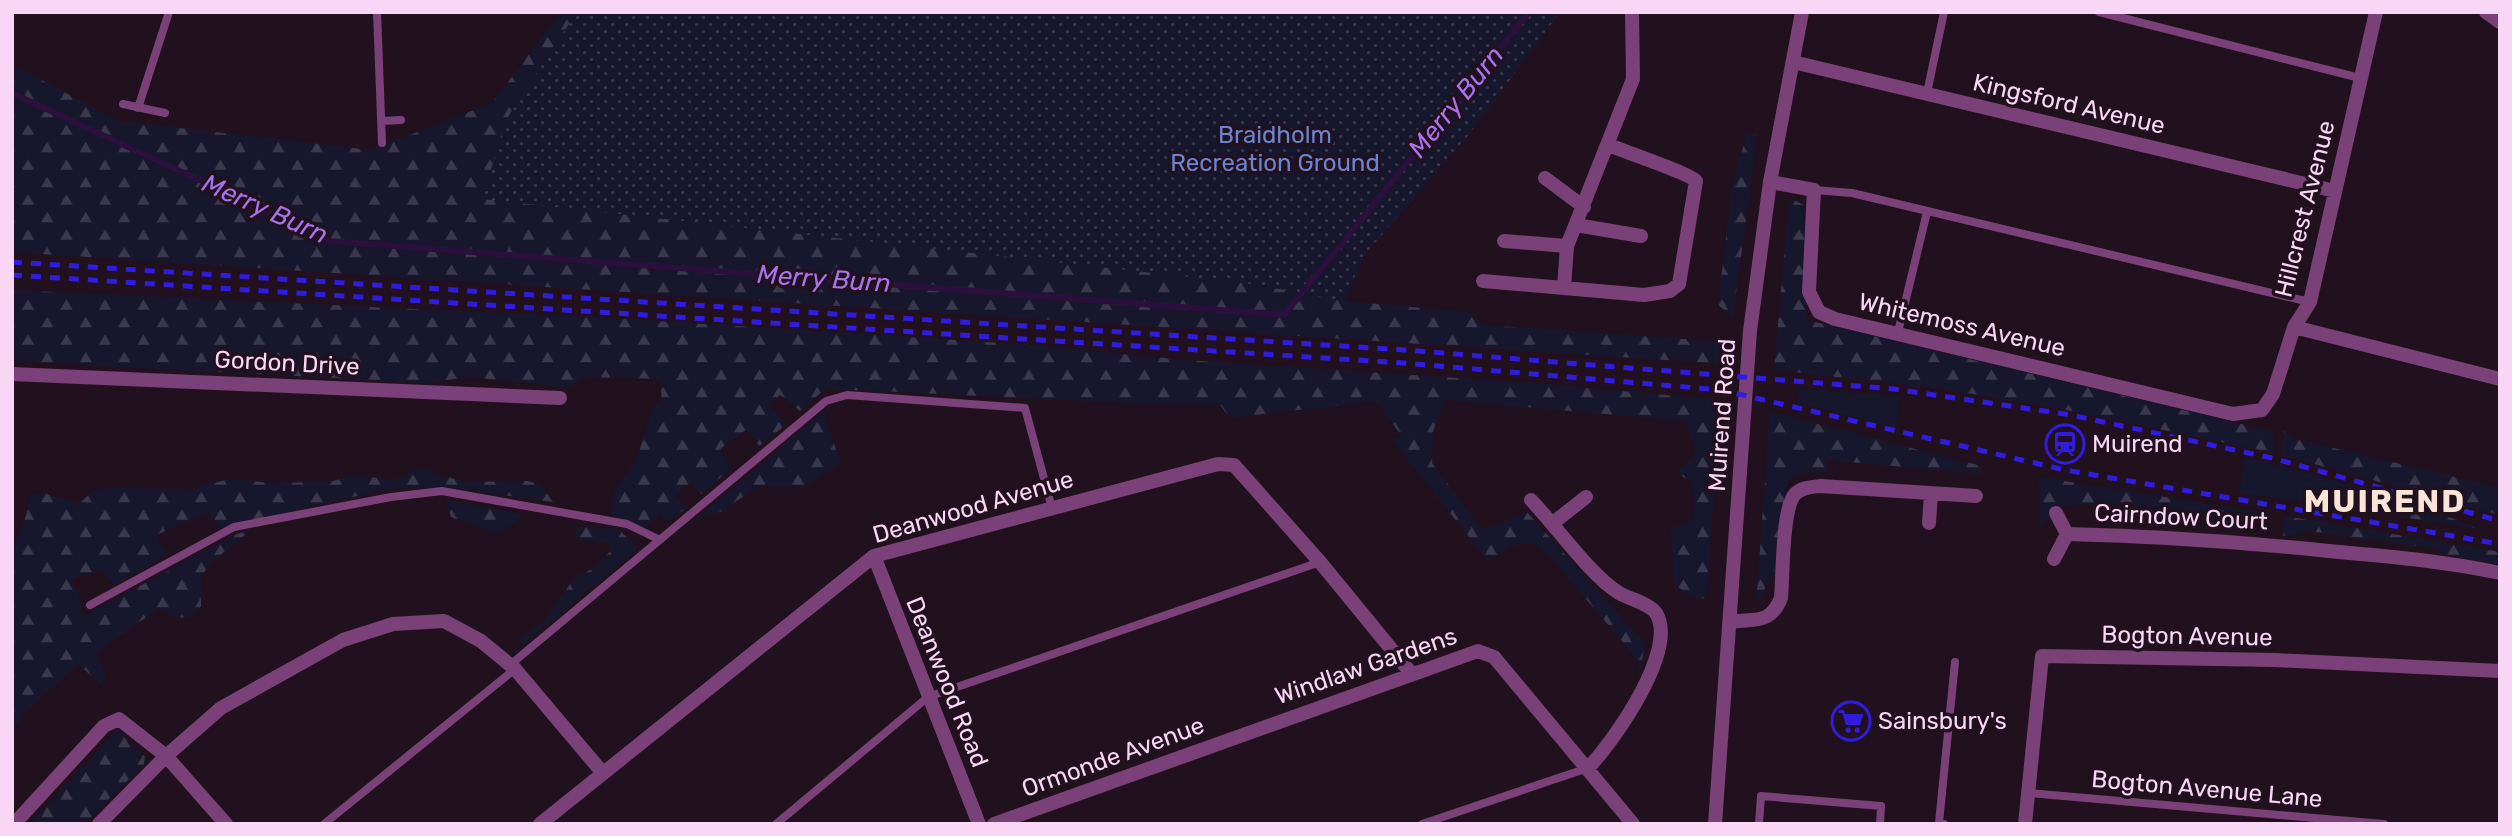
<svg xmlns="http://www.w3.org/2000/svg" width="2512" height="836" font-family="Rubik,sans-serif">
	<defs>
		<pattern id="forest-firs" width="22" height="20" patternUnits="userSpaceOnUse" patternTransform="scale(1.75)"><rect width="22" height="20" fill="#16172d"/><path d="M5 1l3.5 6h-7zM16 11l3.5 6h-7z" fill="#39384c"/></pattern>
		<pattern id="park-dots" width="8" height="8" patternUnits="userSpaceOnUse" patternTransform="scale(1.75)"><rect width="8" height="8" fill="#16172d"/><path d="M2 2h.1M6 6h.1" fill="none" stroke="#39384c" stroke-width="1.8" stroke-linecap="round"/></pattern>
	</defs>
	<rect width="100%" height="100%" fill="#21111e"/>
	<path fill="#16172d" d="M1798,389L1901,396L1895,428L1797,402Z
		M2245,457L2398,498L2395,516L2239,493Z"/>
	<path fill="url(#forest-firs)" d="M561,12H577L506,120L1560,12L1470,133L1366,253L1344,301L1468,312L1484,325L1728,342L1727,364L12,252V64L118,121L371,150L492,103Z
		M1747,133L1757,135L1733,317L1718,305L1732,187Z
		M1792,199L1804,205L1806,320L2267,430L2274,437V453L2062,409L1938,388L1774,370L1789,202Z
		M12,290L625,319L1018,344L1185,360L1533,383L1721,400L1706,599L1692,597L1675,585L1671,529L1694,520L1693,482L1677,474L1696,453L1686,421L1445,400L1433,431L1432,463L1483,530L1527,512L1645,644L1639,676L1638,660L1546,552L1530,543L1510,546L1488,561L1393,441L1401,435L1376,401L1230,418L1220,405C1088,404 956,393 825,389L800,411L780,395L768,405L786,425L759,446L747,429L720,449L732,468L701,494L690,483L675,496L687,508L668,521L659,513L644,529L612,515L613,492L636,462L653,407L662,401L660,379L585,377L569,387L470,377L427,383L12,361Z
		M830,406L825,419L841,463L805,487L765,485L756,488L720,512L700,516Z
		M1770,412L1982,466V474L1828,460L1827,472L1802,473L1790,478L1785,491L1778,565L1756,604Z
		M2284,431L2292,438L2500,488V515L2281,455Z
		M419,468L465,482L527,481L540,484L553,502L445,487L387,489L221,528L209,512L156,535L167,553L115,585L103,571L72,579L79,595L82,617L237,534L251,530L213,561L201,576V607L189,618L175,617L158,609L96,652L105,674L104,687L78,664L28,710L12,730V549L26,516L30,494L44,493L79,504L94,490L108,488L192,489L229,479L272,483L329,482L356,475L394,480Z
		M2039,477L2272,514V519L2242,518L2240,528C2179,509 2118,496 2055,508L2040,528Z
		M2398,498L2481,529L2395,516Z
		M445,499L523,515L499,534L451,517Z
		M2284,516L2500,552V564L2439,553L2438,549L2309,531L2283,536Z
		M574,527L618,529L638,548L523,645L518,638L544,622L575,577L590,570L612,550L606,542L579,540Z
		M117,731L145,756L144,764L84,824H29Z"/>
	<path fill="url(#park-dots)" d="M577,12H1560L1470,133L1366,253L1343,301L1253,284L482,199L506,120Z"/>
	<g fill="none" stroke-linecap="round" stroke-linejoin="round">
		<path stroke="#2b103b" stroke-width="6" d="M12,93L330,241L1284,315L1526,16"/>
		<path stroke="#7a4178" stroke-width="8" d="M377,12L382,143
			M2099,12L2360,78
			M1927,93L1944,12
			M123,104L165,113
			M138,108L169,12
			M382,121L401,120
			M1814,190L1852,193L2310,302
			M1898,332L1927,212
			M90,605L234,527L391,497L442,491L627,524L658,539
			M510,665L826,401L847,395L1025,408L1052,508
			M2028,793L2384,824
			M324,824L515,669
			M776,824L928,697L1320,562
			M1422,824L1588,768
			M1759,824L1761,796L1881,806L1880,824
			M1944,824L1939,823L1955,662"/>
		<path stroke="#7a4178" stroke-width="14" d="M2486,12L2500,22
			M1793,62L2335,191
			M1545,178L1584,207
			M1770,182L1814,190L1809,292L1819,312L1835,319L2233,414L2262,410L2273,394L2294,327L2310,302L2376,12
			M1576,225L1641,236
			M1504,241L1567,246
			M1483,281L1644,295L1670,291L1679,284L1696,181C1689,173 1625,152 1609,145
			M1564,288L1567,246L1633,79L1632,12
			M2294,327L2500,379
			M12,374L560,398
			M1531,500C1556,526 1590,575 1619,593C1629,599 1649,603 1656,613C1679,650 1613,742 1588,768
			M1553,523L1586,497
			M1929,523L1931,494
			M2067,534C2155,536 2242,542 2329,551C2386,556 2444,561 2500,573
			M874,556L979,824
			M2054,559L2067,534L2056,513
			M1730,622C1756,618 1770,625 1781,598C1783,576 1782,508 1795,494C1802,487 1813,487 1821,486L1976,496
			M14,824L104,726L119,719L166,756L226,824
			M99,824L166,756L221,708L343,640L393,624L444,621L481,641L515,669L602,772
			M540,824L874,556L1218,464L1234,465L1320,562L1411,673
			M994,824L1478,651L1494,657L1633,824
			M2025,824L2042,656L2275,660L2500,671"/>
		<path stroke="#7a4178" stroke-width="14" d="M1715,824L1750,331L1770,182L1802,12"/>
		<path stroke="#2f1cdf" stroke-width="5" stroke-dasharray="10 9" stroke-linecap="butt" d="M12,262L1405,350L1894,389L2071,415L2272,458L2500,521
			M12,275L1404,363L1721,390L2065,470L2500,544"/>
	</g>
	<defs>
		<g id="station-ring" transform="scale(2.0125)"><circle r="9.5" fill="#21111e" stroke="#2f1cdf" stroke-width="1.5"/><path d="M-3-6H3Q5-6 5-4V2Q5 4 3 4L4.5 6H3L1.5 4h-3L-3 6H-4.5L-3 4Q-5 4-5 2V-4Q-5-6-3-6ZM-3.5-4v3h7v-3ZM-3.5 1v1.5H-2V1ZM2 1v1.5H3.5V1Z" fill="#2f1cdf"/></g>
		<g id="supermarket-ring" transform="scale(2.0125)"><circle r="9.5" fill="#21111e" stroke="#2f1cdf" stroke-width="1.5"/><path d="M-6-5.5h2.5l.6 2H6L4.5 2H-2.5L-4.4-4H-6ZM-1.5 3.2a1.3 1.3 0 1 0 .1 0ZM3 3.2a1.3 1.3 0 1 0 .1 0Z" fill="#2f1cdf"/></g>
	</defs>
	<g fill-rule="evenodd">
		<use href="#station-ring" x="2065" y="444"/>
		<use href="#supermarket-ring" x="1851" y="721"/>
	</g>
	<g text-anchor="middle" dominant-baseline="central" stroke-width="7" stroke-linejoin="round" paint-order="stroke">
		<g font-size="24" fill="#fad6f6" stroke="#21111e">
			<text transform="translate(2069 104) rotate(13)">Kingsford Avenue</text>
			<text transform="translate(2305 209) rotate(-76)">Hillcrest Avenue</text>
			<text transform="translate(1962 325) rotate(13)">Whitemoss Avenue</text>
			<text transform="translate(287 363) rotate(3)">Gordon Drive</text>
			<text transform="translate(1722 415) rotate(-86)">Muirend Road</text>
			<text transform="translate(973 507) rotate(-16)">Deanwood Avenue</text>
			<text transform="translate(2181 517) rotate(3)">Cairndow Court</text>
			<text transform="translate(2187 636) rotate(1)">Bogton Avenue</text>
			<text transform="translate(1366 666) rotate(-19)">Windlaw Gardens</text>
			<text transform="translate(947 682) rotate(68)">Deanwood Road</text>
			<text transform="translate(1113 757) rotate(-20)">Ormonde Avenue</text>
			<text transform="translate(2207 789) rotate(5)">Bogton Avenue Lane</text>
		</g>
		<g font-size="24" fill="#6b85d1" stroke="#21111e">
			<text x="1275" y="135">Braidholm<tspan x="1275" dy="28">Recreation Ground</tspan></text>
		</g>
		<g font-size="24" fill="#fad6f6" stroke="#21111e" text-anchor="start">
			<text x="2092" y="444">Muirend</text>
			<text x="1878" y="721">Sainsbury's</text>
		</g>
		<g font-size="26" font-style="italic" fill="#aa71ed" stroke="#21111e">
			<text transform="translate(1456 102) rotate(-51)">Merry Burn</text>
			<text transform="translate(265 209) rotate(24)">Merry Burn</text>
			<text transform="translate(824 279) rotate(4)">Merry Burn</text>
		</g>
		<g font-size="32" font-weight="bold" letter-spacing="2" fill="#fae4d8" stroke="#21111e">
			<text x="2385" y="501">MUIREND</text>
		</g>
	</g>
	<rect width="2512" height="836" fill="none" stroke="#fad6f6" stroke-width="28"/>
</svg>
